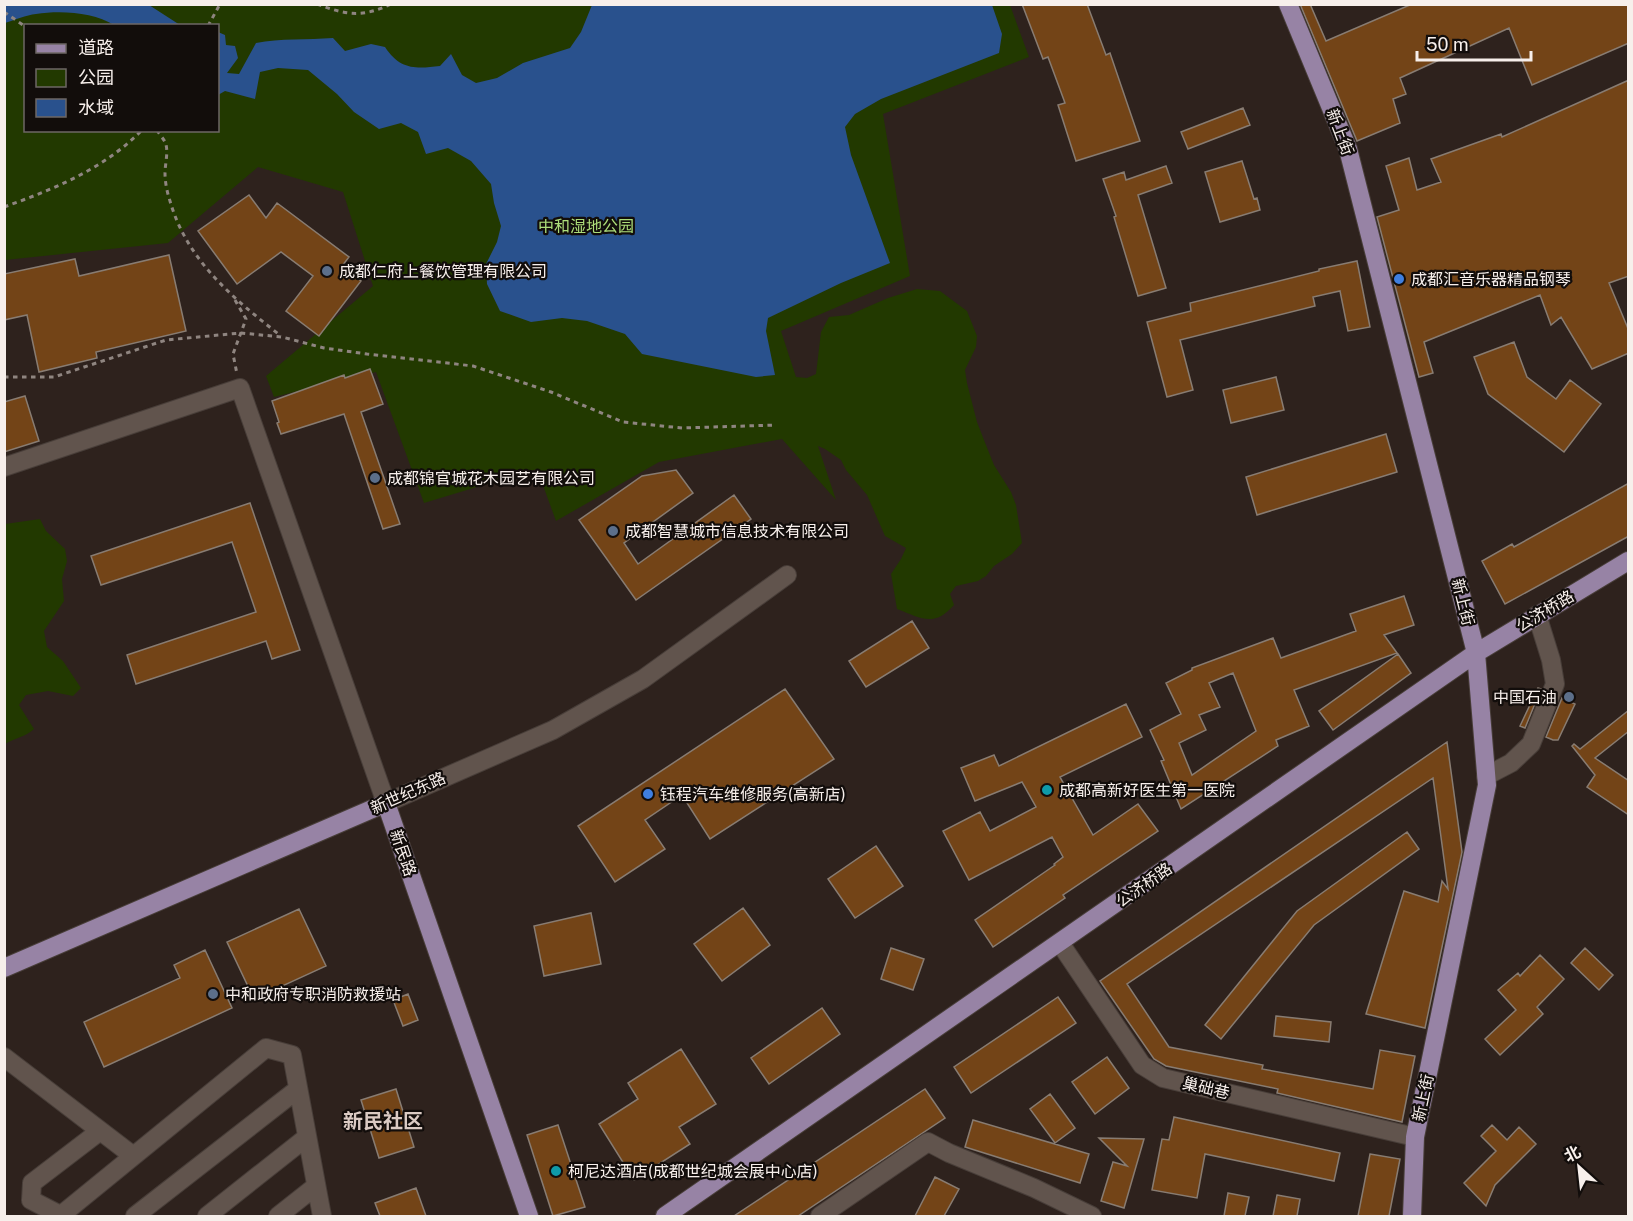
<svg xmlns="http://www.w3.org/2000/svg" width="1633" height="1221" font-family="'Public Sans','Noto Sans SC',sans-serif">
	<rect width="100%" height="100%" fill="#2e221d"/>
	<path fill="#223900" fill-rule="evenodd" d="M5,5H1010L1029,57L883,114L910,276L781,331L796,377L807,378L816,374L821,332L829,317L849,315L888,298L917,289L940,291L967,311L977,336L976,347L965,370L967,383L977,422L984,440L994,465L1011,492L1016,505L1022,543L1012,554L994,566L986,576L978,581L956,586L950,594L954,605C934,628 921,618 897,609L891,574L901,559L906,548L885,536L867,495L846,470L841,460L825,449L818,446L836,500L782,439L659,462L556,521L537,469L424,503L376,372L274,397L266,376L373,286L343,192L258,167L168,243L5,260ZM26,26H218V130H26Z
		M40,519L46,531L65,549L67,561L62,579L64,601L44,631L47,647L63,661L81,688L73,696L48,691L26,695L19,705L34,729C25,737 15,738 5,744V524Z"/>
	<path fill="#29518d" d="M149,5L180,25H114C94,12 60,10 36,14C26,15 15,20 5,23V5Z
		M592,5H992L1002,34L999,53L881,99L855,114L845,127L851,155L890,263L841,283L768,318L766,331L775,375L756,377L642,354L625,334L587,321L562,318L531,322L500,311L487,284L486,264L497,242L501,226L494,203L491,184L471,161L448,148L426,154L418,132L401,123L379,129L354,112L337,94L308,70L278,68L260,72L255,99L225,91L218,95V32L225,35L226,45L235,46L238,58L227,73L239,74L256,43C280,38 308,40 333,38L345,51L371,44L385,47C400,70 416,69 440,66L451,54L462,75L476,83L497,78L523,63L570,48L581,32Z"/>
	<path fill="#734417" stroke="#887c72" stroke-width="1.5" fill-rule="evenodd" d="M1022,4H1087L1106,55L1110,53L1140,141L1076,161L1058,105L1065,103L1048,57L1043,59Z
		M1300,4H1310L1326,41L1412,4H1629V43L1532,85L1509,28L1400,78L1406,94L1393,99L1400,123L1357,141Z
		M1629,80V276L1609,283L1629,331V353L1592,369L1561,317L1551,325L1540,295L1424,342L1433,373L1419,377L1377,217L1399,210L1386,166L1409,158L1417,190L1441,182L1431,159L1501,134L1502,137Z
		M1243,108L1250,125L1188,149L1181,132Z
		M1242,161L1254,199L1257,198L1260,210L1220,222L1205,172Z
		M1166,166L1172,183L1138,195L1166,288L1138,296L1114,217L1116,216L1103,179L1124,172L1126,180Z
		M249,195L266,218L277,203L349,257L342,266L361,281L319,336L286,311L313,276L281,252L237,284L198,231Z
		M169,255L186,331L96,352L97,358L39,372L27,315L4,320V274L75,259L79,276Z
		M1357,261L1370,327L1348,331L1340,291L1313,297L1315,306L1180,340L1193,390L1167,397L1147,322L1191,311L1190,303L1319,271V269Z
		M1514,342L1527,377L1556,399L1570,380L1601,404L1564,452L1488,394L1474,357Z
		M370,369L383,404L361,412L400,524L383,529L344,414L281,434L277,423L279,422L272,401L344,375L345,378Z
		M1276,377L1284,410L1231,423L1223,390Z
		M25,396L39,441L4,452V402Z
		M1386,434L1397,472L1257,515L1246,477Z
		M676,470L693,493L624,543L638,564L734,495L751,519L636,600L579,520L642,476Z
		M1629,483V536L1505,604L1482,561L1512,544L1514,547Z
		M250,503L300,650L272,659L266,641L136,684L127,655L256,612L232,542L101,585L91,556Z
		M1404,596L1414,625L1384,635L1397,653L1294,690L1309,726L1276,740L1278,746L1181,809L1161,761L1164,760L1150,730L1181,714L1166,683L1192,670V668L1273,638L1281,658L1356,631L1350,614ZM1233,673L1256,731L1192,775L1179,743L1206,730L1199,715L1220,707L1209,683Z
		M912,621L929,648L866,687L849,661Z
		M1398,654L1411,673L1333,730L1319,711Z
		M1538,688L1541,689L1525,728L1520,726Z
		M785,689L834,759L710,839L682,795L645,820L665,849L615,882L578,826Z
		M1562,698L1575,704L1558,740H1553L1546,737Z
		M1126,704L1142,737L1060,777L1093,835L1138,804L1158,831L1063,895L1065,898L993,947L975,920L1055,865L1054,864L1063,857L1052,837L969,880L943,831L980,812L990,831L1036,807L1022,782L975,801L961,768L994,755L999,766Z
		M1629,710V731L1595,758L1629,781V815L1587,787L1595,775L1572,746L1574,744L1580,749Z
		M1447,742L1462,852L1425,1028L1366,1014L1404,891L1438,902L1442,881L1448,889L1433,778L1127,984L1169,1047L1263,1065L1262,1069L1373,1089L1380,1050L1415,1056L1402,1122L1277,1093L1278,1089L1166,1066L1154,1059L1100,981Z
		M1407,832L1419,849L1314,925L1221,1039L1205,1025L1297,911Z
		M876,846L903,886L855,918L828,879Z
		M743,908L770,945L722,981L694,944Z
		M299,909L326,966L254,999L227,942Z
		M591,913L601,964L544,976L534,926Z
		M891,948L924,959L913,990L881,979Z
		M1585,948L1613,975L1599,990L1571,963Z
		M205,950L232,1008L104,1067L84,1022L180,978L174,965Z
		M1540,955L1564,979L1537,1007L1543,1014L1500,1055L1485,1039L1516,1010L1498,990L1518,973L1520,976Z
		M408,994L418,1020L403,1026L393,1000Z
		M1058,997L1076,1023L971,1093L954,1067Z
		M822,1008L840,1034L769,1084L751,1058Z
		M1276,1016L1331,1022L1329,1042L1274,1036Z
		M681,1049L716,1104L679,1127L690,1144L634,1180L599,1124L638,1099L628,1083Z
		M1107,1057L1129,1088L1095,1114L1072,1082Z
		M396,1089L414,1147L379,1158L361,1100Z
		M925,1089L945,1118L798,1216H734Z
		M1050,1094L1075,1128L1055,1143L1030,1109Z
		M1174,1117L1340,1153L1334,1181L1205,1154L1197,1198L1152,1190L1162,1139L1169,1140Z
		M973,1120L1089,1154L1080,1183L965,1147Z
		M558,1125L585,1207L553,1216L527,1135Z
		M1492,1125L1507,1140L1519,1127L1536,1144L1495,1185L1486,1206L1464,1183L1496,1151L1481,1136Z
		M1099,1138L1144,1139L1124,1208L1101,1201L1113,1162L1127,1166Z
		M1370,1154L1400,1159L1389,1216H1358Z
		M935,1177L959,1189L944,1216H915Z
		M416,1188L426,1216H380L375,1203Z
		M1228,1193L1249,1197L1245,1216H1224Z
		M1277,1195L1300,1199L1297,1216H1273Z"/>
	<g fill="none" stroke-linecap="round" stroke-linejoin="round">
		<g stroke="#483e39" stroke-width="20">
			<path id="minor" d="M4,467L240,388L386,803L553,730L643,679L787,575
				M1486,776L1511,763L1531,744L1555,684L1551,660L1537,615
				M1060,943L1142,1065L1163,1078L1415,1137
				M4,1057L132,1155
				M60,1216L266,1048L292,1055L322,1216
				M62,1216L31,1200L32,1183L100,1131
				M135,1216L298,1089
				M207,1216L307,1137
				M278,1216L316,1186
				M820,1216L928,1142L949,1153L1034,1188L1092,1216"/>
		</g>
		<g stroke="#483e39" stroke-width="20">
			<path id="major" d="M1288,4L1348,149L1476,653L1487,785L1415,1137L1412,1216
				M4,968L386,803L529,1216
				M665,1216L1476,653L1628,561"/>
		</g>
		<path stroke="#8f8580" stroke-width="3" stroke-dasharray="4.5 4.5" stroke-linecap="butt" d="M317,4C346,15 362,18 391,4
			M4,12L26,27
			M208,26L220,4
			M157,130C159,134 163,138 165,142C169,150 165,164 165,173C165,182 167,192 170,201C187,261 234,299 281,336
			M4,207C54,189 104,169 142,130
			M235,300L246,319L233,354L237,374
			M4,377H54L166,340L241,333L282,337L324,348L367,354L473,366L551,392L623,422L682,428L776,425"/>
		<use href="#minor" stroke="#61544d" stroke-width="18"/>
		<use href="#major" stroke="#9783a5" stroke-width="18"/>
	</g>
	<g fill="#5c6f8a" stroke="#120d0b" stroke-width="2">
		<circle cx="327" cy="271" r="6"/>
		<circle cx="375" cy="478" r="6"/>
		<circle cx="613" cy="531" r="6"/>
		<circle cx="1569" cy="697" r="6"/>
		<circle cx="213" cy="994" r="6"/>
	</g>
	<g fill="#3f7fe0" stroke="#120d0b" stroke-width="2">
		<circle cx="1399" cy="279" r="6"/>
		<circle cx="648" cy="794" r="6"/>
	</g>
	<g fill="#0f9aa8" stroke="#120d0b" stroke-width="2">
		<circle cx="1047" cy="790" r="6"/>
		<circle cx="556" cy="1171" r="6"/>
	</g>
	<g text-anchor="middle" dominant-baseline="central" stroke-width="4.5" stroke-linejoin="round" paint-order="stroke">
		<g font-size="16" fill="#f7efeb" stroke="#120d0b">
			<text transform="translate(1340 132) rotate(69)">新上街</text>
			<text transform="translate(1463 602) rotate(76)">新上街</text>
			<text transform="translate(1545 611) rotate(-31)">公济桥路</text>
			<text transform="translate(408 793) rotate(-24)">新世纪东路</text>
			<text transform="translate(403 853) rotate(71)">新民路</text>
			<text transform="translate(1144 885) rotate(-35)">公济桥路</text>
			<text transform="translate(1206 1088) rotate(13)">巢础巷</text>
			<text transform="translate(1423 1098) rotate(-78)">新上街</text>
		</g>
		<g font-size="16" fill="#adde7a" stroke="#120d0b">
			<text x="586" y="226">中和湿地公园</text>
		</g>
		<g font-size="16" fill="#f7efeb" stroke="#120d0b" text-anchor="start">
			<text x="339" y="271">成都仁府上餐饮管理有限公司</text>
			<text x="1411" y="279">成都汇音乐器精品钢琴</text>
			<text x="387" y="478">成都锦官城花木园艺有限公司</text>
			<text x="625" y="531">成都智慧城市信息技术有限公司</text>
			<text x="1557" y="697" text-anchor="end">中国石油</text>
			<text x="1059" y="790">成都高新好医生第一医院</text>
			<text x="660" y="794">钰程汽车维修服务(高新店)</text>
			<text x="225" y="994">中和政府专职消防救援站</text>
			<text x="568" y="1171">柯尼达酒店(成都世纪城会展中心店)</text>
		</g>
		<g font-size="20" font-weight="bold" fill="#dacac3" stroke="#120d0b">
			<text x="383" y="1121">新民社区</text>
		</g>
	</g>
	<rect width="1633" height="1221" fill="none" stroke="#f7efeb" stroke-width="12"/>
	<rect x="24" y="24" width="195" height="108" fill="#120d0b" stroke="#6e6765" stroke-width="1.5"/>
	<rect x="36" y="44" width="30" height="9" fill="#9783a5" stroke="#6e6765" stroke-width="1.5"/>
	<text x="78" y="54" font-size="18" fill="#f7efeb">道路</text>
	<rect x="36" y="69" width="30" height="18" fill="#223900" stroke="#6e6765" stroke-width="1.5"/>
	<text x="78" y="84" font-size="18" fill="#f7efeb">公园</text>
	<rect x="36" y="99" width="30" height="18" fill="#29518d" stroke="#6e6765" stroke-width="1.5"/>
	<text x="78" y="114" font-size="18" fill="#f7efeb">水域</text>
	<g transform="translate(1579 1167) rotate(333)" stroke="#120d0b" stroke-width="4.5" paint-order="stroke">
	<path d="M0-4.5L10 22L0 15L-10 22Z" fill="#f7efeb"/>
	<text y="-9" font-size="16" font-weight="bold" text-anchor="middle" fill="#f7efeb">北</text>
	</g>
	<path d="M1417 51v9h114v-9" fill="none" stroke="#f7efeb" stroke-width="3"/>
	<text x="1426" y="51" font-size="18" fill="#f7efeb" stroke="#120d0b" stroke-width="4.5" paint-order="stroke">50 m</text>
</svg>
